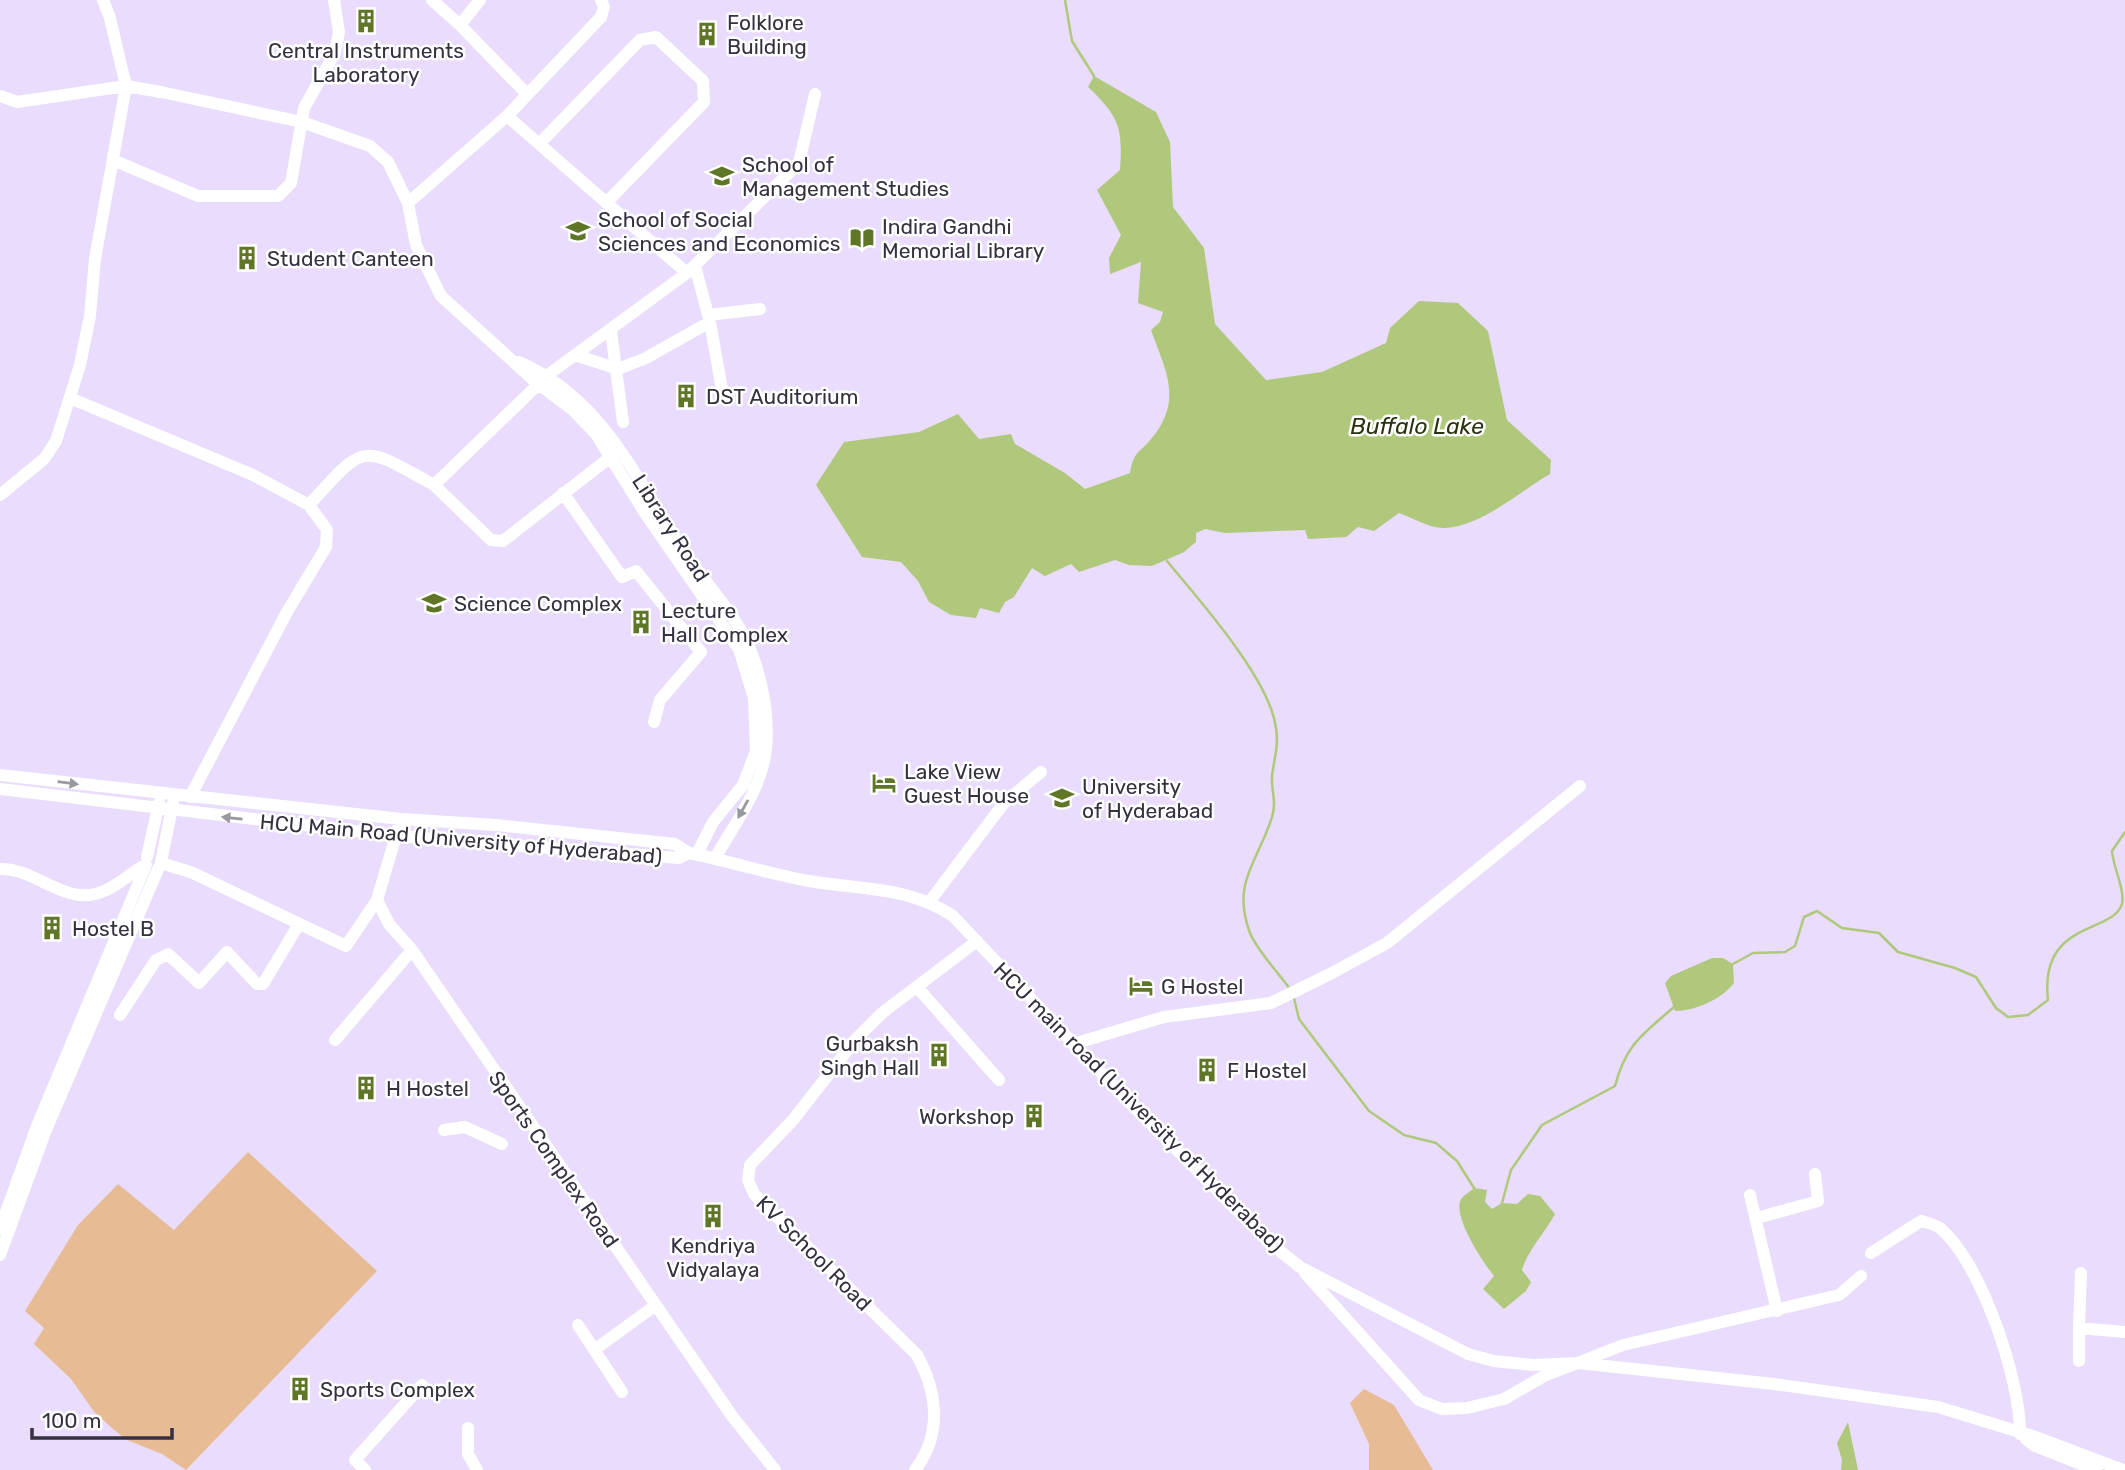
<svg xmlns="http://www.w3.org/2000/svg" width="2125" height="1470" font-family="Rubik,sans-serif">
	<rect width="100%" height="100%" fill="#e9dcfc"/>
	<path fill="#e7bc95" d="M248,1152L377,1271L186,1470L162,1454L127,1440L112,1428L95,1413L71,1379L34,1344L44,1328L25,1311L78,1225L118,1184L174,1230Z
		M1364,1389L1394,1405L1433,1470H1369V1444L1350,1403Z"/>
	<path fill="#afc87c" d="M1094,76L1156,112L1170,142L1173,207L1204,248L1215,324L1266,380L1322,372L1386,343L1390,328L1419,301L1458,303L1488,331L1507,420L1551,460L1550,474C1519,492 1482,526 1445,528C1432,529 1412,518 1399,513L1374,531L1358,527L1346,537L1308,539L1305,530L1225,533L1205,529L1196,533V542L1184,552L1152,566L1129,565L1115,560L1079,572L1071,564L1045,576L1032,568L1014,597L1005,602L999,613L980,608L976,618L951,615L929,602L918,581L901,562L862,557L816,485L844,442L919,432L958,414L979,439L1011,434L1015,444L1065,473L1085,489L1130,473C1134,450 1139,454 1152,438C1183,399 1166,372 1151,330L1160,322L1163,312L1138,303L1141,262L1110,274L1109,258L1121,235L1097,190L1120,170C1123,128 1119,116 1088,87Z
		M1712,958H1723L1733,964L1734,983C1722,999 1695,1011 1675,1011L1665,983L1671,976Z
		M1474,1188L1487,1190L1485,1202L1492,1209L1502,1203L1517,1204L1528,1194L1540,1196L1555,1214C1545,1233 1527,1251 1522,1270L1531,1282L1526,1291L1504,1309L1483,1289L1494,1276C1483,1262 1452,1217 1461,1199C1464,1195 1471,1191 1474,1188Z
		M1848,1422L1858,1470H1841L1842,1460L1837,1443Z"/>
	<g fill="none" stroke-linecap="round" stroke-linejoin="round">
		<path stroke="#afc87c" stroke-width="2.5" d="M1065,0L1072,41L1094,76
			M1167,561C1199,600 1270,679 1276,728C1279,746 1274,759 1272,776C1271,791 1277,801 1272,817C1258,862 1231,882 1250,933C1258,952 1278,972 1290,989
			M1733,964L1753,953L1785,952L1795,946L1804,917L1817,911L1842,928L1879,933L1898,952L1955,968L1976,977L1996,1008L2008,1017L2028,1015L2048,1000C2039,920 2113,934 2122,904C2125,889 2113,867 2112,851L2125,832
			M1294,998L1299,1019L1369,1111L1404,1135L1436,1143L1457,1161L1474,1188
			M1502,1203L1511,1170L1542,1125L1615,1086C1626,1044 1642,1035 1674,1007"/>
		<path stroke="#fff" stroke-width="12" d="M432,0L460,25
			M480,0L460,25L526,93
			M0,96L17,102L126,86L161,92L302,122L370,146L388,162L408,203L416,245L441,296L538,384L573,410L596,434L645,513L739,649L754,698L756,751L743,785L713,822L697,854
			M507,116L687,273L799,163L815,94
			M540,143L640,40L656,37L703,81L704,102L606,203
			M113,160L198,196H278L291,183L304,108L335,53L339,32L334,0
			M408,203L507,116L601,17L604,7L601,0
			M708,315L760,309
			M710,322L723,395
			M611,331L623,422
			M575,355L618,369L646,358L710,322L695,266
			M519,362C606,400 637,483 687,556C709,587 738,617 752,654C763,684 769,716 766,748C763,787 734,825 715,858
			M70,398L253,475L309,505
			M617,452L503,541L491,540L434,485L549,374L687,273
			M563,493L622,577L636,571L701,652L660,700L654,722
			M0,495L44,459L56,441L80,365L90,316L95,259L126,86L110,18L103,0
			M0,775L401,819L496,825L675,844L689,853C729,861 769,874 809,881C861,890 908,886 953,916L1121,1094L1270,1243L1300,1267L1468,1354L1494,1361L1533,1365L1578,1363L1774,1384L1938,1407L2036,1437L2123,1470
			M0,789L397,836L679,858L689,853
			M190,797L287,612L326,547L327,530L309,505C366,442 360,444 434,485
			M401,819L377,900L389,924L412,950L732,1416L775,1470
			M147,857L159,803
			M161,862L173,803
			M161,863L193,873L346,946L377,900
			M0,869C37,868 66,908 104,891C119,885 131,872 146,865
			M930,901L1004,803L1041,772
			M917,987L999,1080
			M120,1015L156,960L168,954L199,983L227,952L257,984H263L299,924
			M335,1040L412,950
			M1073,1044L1164,1017L1271,1003L1332,973L1387,943L1580,786
			M444,1130L465,1127L502,1144
			M1750,1195L1777,1311
			M1757,1218L1818,1201L1815,1174
			M0,1229L37,1126L146,865
			M1871,1253L1921,1221C1927,1223 1936,1224 1941,1229C1982,1264 2021,1382 2020,1434
			M0,1255L46,1130L159,867
			M1305,1273L1419,1400L1442,1409L1467,1408L1504,1399L1544,1376L1623,1345L1839,1295L1861,1276
			M578,1325L622,1392
			M2079,1328L2081,1273
			M594,1350L656,1305
			M2079,1361V1328L2125,1332
			M468,1428V1454L477,1470
			M2026,1439L2035,1446L2096,1470
			M365,1470L355,1460L422,1385
			M915,1470C942,1435 938,1393 917,1355L754,1194L748,1180L750,1165L793,1120L856,1039L882,1013L977,941"/>
	</g>
	<defs><path id="oneway-solid" d="M-6-.8H1V-3.2L6.5 0L1 3.2V.8H-6Z" transform="scale(1.75)"/></defs>
	<g fill="#9a989f">
		<use href="#oneway-solid" transform="translate(68 783) rotate(7)"/>
		<use href="#oneway-solid" transform="translate(743 809) rotate(119)"/>
		<use href="#oneway-solid" transform="translate(232 818) rotate(-174)"/>
	</g>
	<defs>
		<g id="building-bare" transform="scale(1.89)"><path d="M-4-6H4V6H1V3H-1V6H-4ZM-2.5-4.3h1.7v1.8h-1.7ZM.8-4.3h1.7v1.8H.8ZM-2.5-1h1.7V.8h-1.7ZM.8-1h1.7V.8H.8Z" fill="#607627" stroke="#fff" stroke-width="2.5" paint-order="stroke"/></g>
		<g id="university-bare" transform="scale(1.89)"><path d="M0-5L7-2L0 1L-7-2ZM-4 1L0 2.5L4 1V4Q0 6-4 4Z" fill="#607627" stroke="#fff" stroke-width="2.5" paint-order="stroke"/></g>
		<g id="library-bare" transform="scale(1.89)"><path d="M-6-4Q-3-5.5-.7-3.5V5Q-3 3-6 4ZM6-4Q3-5.5 .7-3.5V5Q3 3 6 4Z" fill="#607627" stroke="#fff" stroke-width="2.5" paint-order="stroke"/></g>
		<g id="hotel-bare" transform="scale(1.89)"><path d="M-6-4.5h1.5V1H6V5H4.5V3h-9V5H-6ZM-4 0a1.8 1.8 0 1 1 3.6 0ZM.5 0V-2.5h3Q6-2.5 6 0Z" fill="#607627" stroke="#fff" stroke-width="2.5" paint-order="stroke"/></g>
	</defs>
	<g fill-rule="evenodd">
		<use href="#building-bare" x="366" y="21"/>
		<use href="#building-bare" x="707" y="34"/>
		<use href="#university-bare" x="722" y="176"/>
		<use href="#university-bare" x="578" y="231"/>
		<use href="#library-bare" x="862" y="238"/>
		<use href="#building-bare" x="247" y="258"/>
		<use href="#building-bare" x="686" y="396"/>
		<use href="#university-bare" x="434" y="603"/>
		<use href="#building-bare" x="641" y="622"/>
		<use href="#hotel-bare" x="884" y="783"/>
		<use href="#university-bare" x="1062" y="798"/>
		<use href="#building-bare" x="52" y="928"/>
		<use href="#hotel-bare" x="1141" y="986"/>
		<use href="#building-bare" x="939" y="1055"/>
		<use href="#building-bare" x="1207" y="1070"/>
		<use href="#building-bare" x="366" y="1088"/>
		<use href="#building-bare" x="1034" y="1116"/>
		<use href="#building-bare" x="713" y="1216"/>
		<use href="#building-bare" x="300" y="1389"/>
	</g>
	<g text-anchor="middle" dominant-baseline="central" stroke-width="5" stroke-linejoin="round" paint-order="stroke">
		<g font-size="21" fill="#36303f" stroke="#fff" text-anchor="start">
			<text x="727" y="22">Folklore<tspan x="727" dy="24">Building</tspan></text>
			<text x="366" y="50" text-anchor="middle">Central Instruments<tspan x="366" dy="24">Laboratory</tspan></text>
			<text x="742" y="164">School of<tspan x="742" dy="24">Management Studies</tspan></text>
			<text x="598" y="219">School of Social<tspan x="598" dy="24">Sciences and Economics</tspan></text>
			<text x="882" y="226">Indira Gandhi<tspan x="882" dy="24">Memorial Library</tspan></text>
			<text x="267" y="258">Student Canteen</text>
			<text x="706" y="396">DST Auditorium</text>
			<text x="454" y="603">Science Complex</text>
			<text x="661" y="610">Lecture<tspan x="661" dy="24">Hall Complex</tspan></text>
			<text x="904" y="771">Lake View<tspan x="904" dy="24">Guest House</tspan></text>
			<text x="1082" y="786">University<tspan x="1082" dy="24">of Hyderabad</tspan></text>
			<text x="72" y="928">Hostel B</text>
			<text x="1161" y="986">G Hostel</text>
			<text x="919" y="1043" text-anchor="end">Gurbaksh<tspan x="919" dy="24">Singh Hall</tspan></text>
			<text x="1227" y="1070">F Hostel</text>
			<text x="386" y="1088">H Hostel</text>
			<text x="1014" y="1116" text-anchor="end">Workshop</text>
			<text x="713" y="1245" text-anchor="middle">Kendriya<tspan x="713" dy="24">Vidyalaya</tspan></text>
			<text x="320" y="1389">Sports Complex</text>
		</g>
		<g font-size="21" fill="#36303f" stroke="#fff">
			<text transform="translate(671 528) rotate(57)">Library Road</text>
			<text transform="translate(461 839) rotate(5)">HCU Main Road (University of Hyderabad)</text>
			<text transform="translate(1139 1107) rotate(45)">HCU main road (University of Hyderabad)</text>
			<text transform="translate(554 1159) rotate(55)">Sports Complex Road</text>
			<text transform="translate(814 1253) rotate(45)">KV School Road</text>
		</g>
		<g font-size="23" font-style="italic" fill="#293312" stroke="#fff">
			<text x="1417" y="426">Buffalo Lake</text>
		</g>
	</g>
	<path d="M32 1428v10h140v-10" fill="none" stroke="#36303f" stroke-width="3.5"/>
	<text x="42" y="1428" font-size="21" fill="#36303f" stroke="#ffffff" stroke-width="5" paint-order="stroke">100 m</text>
</svg>
